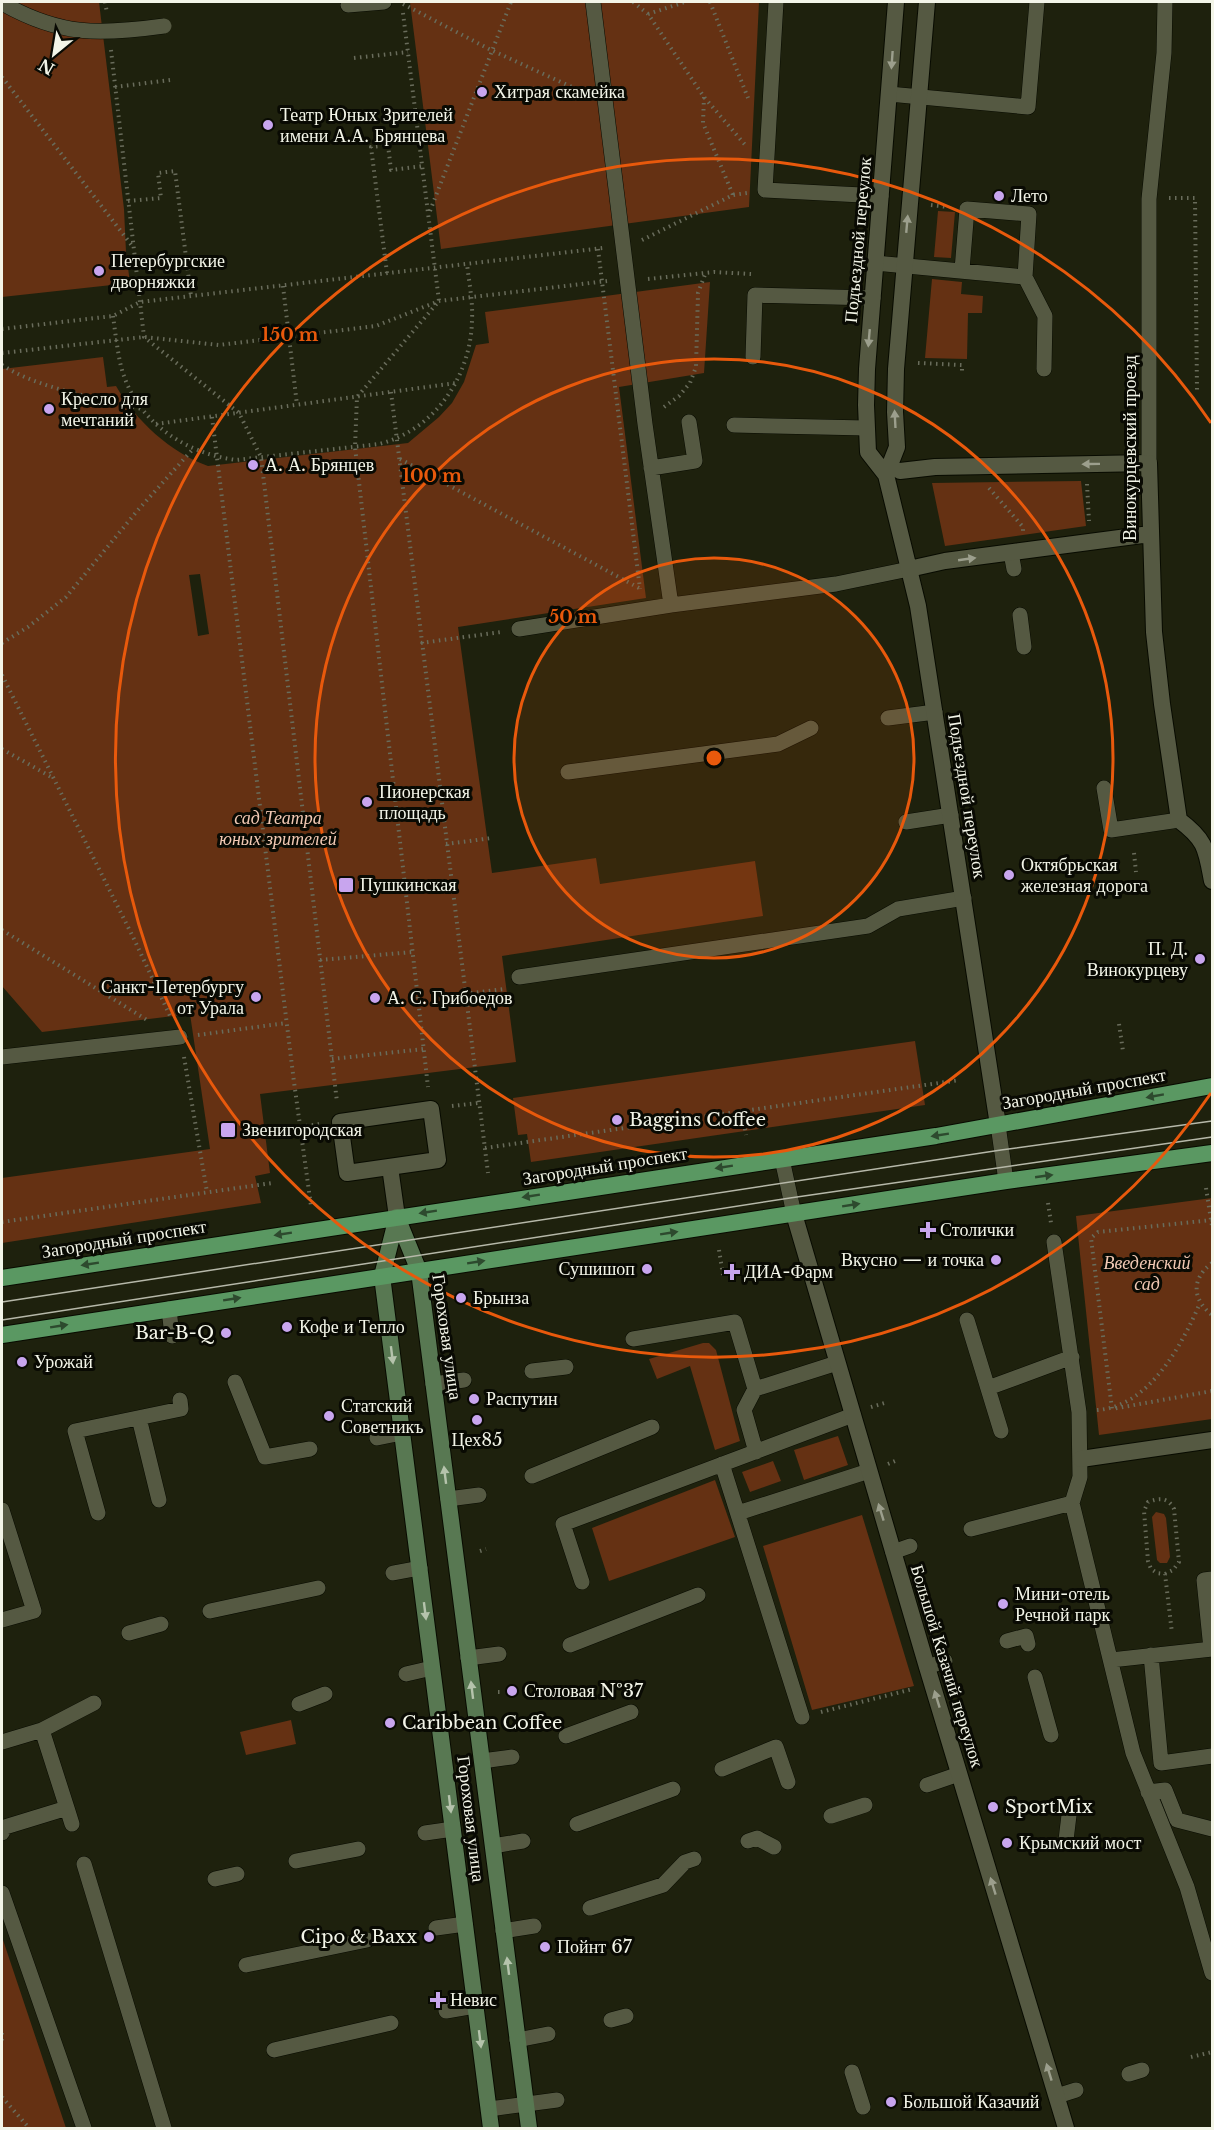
<svg xmlns="http://www.w3.org/2000/svg" width="1214" height="2130" font-family="'Libre Baskerville',serif">
	<rect width="100%" height="100%" fill="#1e210d"/>
	<path fill="#653113" fill-rule="evenodd" d="M2,2H99L124,209L126,252L130,283L2,297Z
		M410,2H759L749,207L441,249Z
		M938,211L955,212L951,258L934,257Z
		M932,279L962,282L961,294L983,296L982,313H968L967,359L925,358Z
		M710,282L704,373L619,387L646,598L458,627L492,873L596,858L600,884L755,861L763,916L502,956L516,1062L260,1094L270,1173L255,1176L261,1203L2,1243V1178L210,1149L190,1014L42,1032L2,986V369L103,357L107,387L116,386C135,420 171,453 208,466L408,443L439,417L452,403L464,382L476,345L489,343L485,312ZM200,574L209,634L198,636L189,575Z
		M1081,481L1086,526L945,546L932,483Z
		M915,1041L925,1105L531,1162L527,1134L518,1135L513,1098Z
		M1212,1198V1419L1099,1435L1076,1216Z
		M703,1343H709L716,1350L740,1441L715,1450L690,1366L657,1379L649,1359Z
		M838,1436L848,1465L804,1480L794,1450Z
		M773,1461L781,1481L750,1492L742,1472Z
		M715,1480L735,1537L609,1581L592,1528Z
		M1156,1512L1164,1514L1166,1518L1170,1557L1167,1563H1160L1157,1560L1152,1517Z
		M862,1515L914,1686L812,1710L763,1546Z
		M291,1720L296,1744L246,1755L240,1732Z
		M2,1937L66,2128H2Z"/>
	<g fill="none" stroke-linecap="round" stroke-linejoin="round">
		<g stroke="#080b00" stroke-width="16">
			<path id="service" d="M593,2L645,424L671,605
				M776,2L765,190L881,196
				M348,5L384,2
				M889,94L1028,107L1037,2
				M875,263L1025,277L1045,316L1044,369
				M962,270L967,209L1029,214L1025,277
				M753,357L755,295L873,298
				M734,425L866,428
				M1149,463V199L1164,53L1165,2
				M651,468L695,461L689,422
				M1011,553L1014,569
				M1020,615L1024,647
				M519,629L671,605L836,584L909,569
				M888,718L935,712
				M568,772L778,744L811,728
				M1104,788L1111,830L1179,820
				M906,822L951,815
				M519,977L868,926L898,909L964,898
				M2,1057L180,1037
				M998,1125L1006,1181
				M782,1159L794,1214
				M1054,1242L1079,1412L1080,1477L1072,1503L1133,1753L1187,1887L1212,1973
				M169,1309L172,1336
				M967,1320L1001,1431
				M633,1339L735,1322L755,1389L744,1410L756,1452
				M532,1371L566,1367
				M235,1382L265,1457L310,1449
				M433,1384L464,1380
				M988,1388L1072,1357
				M755,1389L837,1363
				M139,1418L159,1500
				M377,1438L402,1433
				M722,1464L802,1717
				M532,1476L652,1427
				M448,1499L479,1495
				M2,1510L34,1611L2,1620
				M98,1513L75,1431L181,1409L180,1400
				M738,1513L869,1471
				M971,1529L1072,1503
				M893,1552L910,1546
				M393,1573L420,1568
				M582,1582L563,1524L853,1415
				M210,1611L318,1588
				M129,1633L161,1624
				M1007,1641L1026,1636L1028,1644
				M570,1645L698,1595
				M1211,1649L1204,1580L1212,1579
				M1151,1655L1161,1763L1212,1756
				M468,1658L499,1654
				M1111,1660L1212,1649
				M927,1667L945,1661
				M406,1674L432,1668
				M1035,1677L1051,1735
				M299,1704L325,1694
				M42,1730L94,1703
				M566,1736L631,1712
				M2,1742L42,1730L67,1808L5,1827L2,1833
				M482,1761L512,1757
				M722,1769L776,1747L788,1782
				M927,1785L959,1774
				M1148,1792L1165,1790L1177,1820L1212,1829
				M67,1808L72,1824
				M831,1816L865,1805
				M577,1824L673,1789
				M425,1833L453,1829
				M1066,1840L1070,1807
				M748,1841L757,1838L774,1847
				M493,1846L523,1841
				M296,1861L358,1849
				M84,1864L164,2128
				M215,1879L237,1874
				M2,1893L84,2128
				M590,1908L663,1885L685,1862L694,1859
				M436,1928L465,1924
				M503,1931L534,1926
				M246,1965L367,1940
				M446,2011L475,2006
				M611,2020L626,2016
				M517,2040L548,2034
				M274,2050L391,2023
				M852,2072L863,2107
				M1129,2074L1142,2070
				M1057,2096L1076,2090
				M489,2109L557,2100"/>
		</g>
		<g stroke="#080b00" stroke-width="18">
			<path id="minor" d="M896,2L867,369L866,405L868,452L886,475L918,606L998,1125
				M900,471L935,467L1149,463L1154,632L1162,704L1179,820C1206,840 1206,849 1212,881
				M886,475L897,447L895,412L896,369L927,2
				M909,569L945,561L1150,534
				M431,1109L438,1160L347,1173L340,1122Z
				M390,1167L397,1217
				M794,1214L927,1667L1066,2128
				M1081,1459L1212,1440"/>
		</g>
		<g stroke="#080b00" stroke-width="18">
			<path id="secondary" d="M397,1217L419,1271L529,2128
				M397,1217L382,1276L491,2128"/>
		</g>
		<g stroke="#080b00" stroke-width="18">
			<path id="primary" d="M2,1278L936,1136L1212,1086
				M2,1335L1006,1181L1212,1153"/>
		</g>
		<path stroke="#696c5b" stroke-width="4" stroke-dasharray="1.5 4.5" stroke-linecap="butt" d="M105,2L107,13
			M633,2L648,14L704,97L747,147
			M710,2L748,98
			M403,4L491,50L585,93
			M403,13L439,301L357,397L355,447L428,1087
			M648,14L685,2
			M111,50L144,337L239,413L261,457L337,1102
			M354,58L408,52
			M2,77L133,247
			M115,87L170,80
			M704,97L703,123L733,195
			M1169,198H1195L1197,392
			M128,201L161,198L158,173L175,171L191,296
			M931,205L948,207
			M430,211L511,2
			M642,240L733,195L747,193
			M598,249L640,589
			M387,273L371,147L388,145L391,170L423,166
			M648,279L714,272L751,274
			M283,286L297,405
			M113,316C115,331 117,347 120,362C132,418 182,453 236,460L379,444C435,430 471,376 472,320C473,301 469,282 467,264
			M2,329L113,316L140,302L603,248
			M2,353L144,337L219,345L376,326L439,301L607,281
			M918,363L962,365V372
			M2,365C39,389 98,398 142,409
			M391,392L488,1173
			M664,407L679,396L690,383L696,367L698,293L706,272
			M212,417L294,1082L311,1206
			M156,424L456,383
			M400,459L639,588
			M1087,484L1089,521
			M989,488L1023,527V531
			M2,643L28,627L66,597L138,510L193,449
			M421,643L501,632
			M2,675L133,937L171,1018
			M2,749L53,778
			M446,844L492,838
			M1134,853L1136,872
			M2,930L147,1020
			M320,960L413,952
			M465,994L504,989
			M1119,1024L1123,1051
			M198,1035L286,1023
			M184,1057L207,1192
			M332,1059L424,1049
			M452,1106L478,1103
			M742,1111L746,1135
			M300,1127L319,1124
			M485,1148L960,1080
			M1206,1188L1212,1226
			M1048,1203L1051,1223
			M1212,1220L1098,1232L1091,1238L1112,1409L1212,1391
			M2,1222L272,1183
			M719,1250L723,1275
			M1212,1263C1191,1279 1192,1299 1212,1315
			M871,1407L888,1402
			M1097,1410C1149,1407 1182,1345 1200,1303
			M888,1464L895,1461L896,1463
			M480,1551L486,1549
			M1165,1574L1173,1570L1179,1562L1174,1509C1168,1497 1159,1498 1148,1502L1144,1511L1148,1561L1151,1569L1157,1573L1165,1574L1172,1633
			M498,1692H504
			M821,1712L913,1689
			M2,2033V2045
			M1191,2057L1212,2052
			M2,2097L29,2128"/>
		<use href="#service" stroke="#555942" stroke-width="15"/>
		<use href="#minor" stroke="#555942" stroke-width="16"/>
		<use href="#secondary" stroke="#587852" stroke-width="16"/>
		<use href="#primary" stroke="#5a9862" stroke-width="16"/>
		<path stroke="#b6b8a9" stroke-width="1.5" d="M2,1302L1001,1150L1212,1121
			M2,1320L790,1198L1212,1137"/>
		<g stroke="#080b00" stroke-width="16" stroke-linecap="butt">
			<path id="service-bridge" d="M2,3C60,36 99,35 164,26"/>
		</g>
		<use href="#service-bridge" stroke="#555942" stroke-width="15"/>
	</g>
	<defs><path id="oneway-solid" d="M-6-.8H1V-3.2L6.5 0L1 3.2V.8H-6Z" transform="scale(1.5)"/></defs>
	<g fill="#9c9f8d">
		<use href="#oneway-solid" transform="translate(892 60) rotate(94)"/>
		<use href="#oneway-solid" transform="translate(907 224) rotate(-85)"/>
		<use href="#oneway-solid" transform="translate(869 338) rotate(95)"/>
		<use href="#oneway-solid" transform="translate(895 419) rotate(-93)"/>
		<use href="#oneway-solid" transform="translate(1091 464) rotate(179)"/>
		<use href="#oneway-solid" transform="translate(967 559) rotate(-8)"/>
		<use href="#oneway-solid" transform="translate(881 1512) rotate(-107)"/>
		<use href="#oneway-solid" transform="translate(937 1699) rotate(-107)"/>
		<use href="#oneway-solid" transform="translate(993 1886) rotate(-107)"/>
		<use href="#oneway-solid" transform="translate(1049 2072) rotate(-107)"/>
	</g>
	<g fill="#2d4a2e">
		<use href="#oneway-solid" transform="translate(1155 1096) rotate(170)"/>
		<use href="#oneway-solid" transform="translate(940 1135) rotate(171)"/>
		<use href="#oneway-solid" transform="translate(724 1167) rotate(171)"/>
		<use href="#oneway-solid" transform="translate(1044 1176) rotate(-8)"/>
		<use href="#oneway-solid" transform="translate(531 1196) rotate(171)"/>
		<use href="#oneway-solid" transform="translate(851 1205) rotate(-9)"/>
		<use href="#oneway-solid" transform="translate(428 1212) rotate(171)"/>
		<use href="#oneway-solid" transform="translate(669 1233) rotate(-9)"/>
		<use href="#oneway-solid" transform="translate(283 1234) rotate(171)"/>
		<use href="#oneway-solid" transform="translate(476 1262) rotate(-9)"/>
		<use href="#oneway-solid" transform="translate(90 1264) rotate(171)"/>
		<use href="#oneway-solid" transform="translate(232 1299) rotate(-9)"/>
		<use href="#oneway-solid" transform="translate(59 1326) rotate(-9)"/>
	</g>
	<g fill="#b5c3ac">
		<use href="#oneway-solid" transform="translate(392 1355) rotate(83)"/>
		<use href="#oneway-solid" transform="translate(445 1475) rotate(-97)"/>
		<use href="#oneway-solid" transform="translate(425 1611) rotate(83)"/>
		<use href="#oneway-solid" transform="translate(472 1690) rotate(-97)"/>
		<use href="#oneway-solid" transform="translate(450 1804) rotate(83)"/>
		<use href="#oneway-solid" transform="translate(508 1966) rotate(-97)"/>
		<use href="#oneway-solid" transform="translate(480 2039) rotate(83)"/>
	</g>
	<circle cx="714" cy="758" r="200" fill="#e8590c" fill-opacity=".12"/>
	<g fill="none" stroke="#e8590c" stroke-width="3">
		<circle cx="714" cy="758" r="200"/>
		<circle cx="714" cy="758" r="399"/>
		<path d="M1211 1093A599 599 0 1 1 1211 423"/>
	</g>
	<g fill="#c8a5ee" stroke="#090a03" stroke-width="2">
		<circle cx="482" cy="92" r="6"/>
		<circle cx="268" cy="125" r="6"/>
		<circle cx="999" cy="196" r="6"/>
		<circle cx="99" cy="271" r="6"/>
		<circle cx="49" cy="409" r="6"/>
		<circle cx="253" cy="465" r="6"/>
		<circle cx="367" cy="802" r="6"/>
		<circle cx="1009" cy="875" r="6"/>
		<rect x="338" y="877" width="16" height="16" rx="3"/>
		<circle cx="1200" cy="959" r="6"/>
		<circle cx="256" cy="997" r="6"/>
		<circle cx="375" cy="998" r="6"/>
		<circle cx="617" cy="1120" r="6"/>
		<rect x="220" y="1122" width="16" height="16" rx="3"/>
		<path d="M925 1221h6v6h6v6h-6v6h-6v-6h-6v-6h6z"/>
		<circle cx="996" cy="1260" r="6"/>
		<circle cx="647" cy="1269" r="6"/>
		<path d="M729 1263h6v6h6v6h-6v6h-6v-6h-6v-6h6z"/>
		<circle cx="461" cy="1298" r="6"/>
		<circle cx="287" cy="1327" r="6"/>
		<circle cx="226" cy="1333" r="6"/>
		<circle cx="22" cy="1362" r="6"/>
		<circle cx="474" cy="1399" r="6"/>
		<circle cx="329" cy="1416" r="6"/>
		<circle cx="477" cy="1420" r="6"/>
		<circle cx="1003" cy="1604" r="6"/>
		<circle cx="512" cy="1691" r="6"/>
		<circle cx="390" cy="1723" r="6"/>
		<circle cx="993" cy="1807" r="6"/>
		<circle cx="1007" cy="1843" r="6"/>
		<circle cx="429" cy="1937" r="6"/>
		<circle cx="545" cy="1947" r="6"/>
		<path d="M435 1991h6v6h6v6h-6v6h-6v-6h-6v-6h6z"/>
		<circle cx="891" cy="2102" r="6"/>
	</g>
	<g text-anchor="middle" dominant-baseline="central" stroke-width="6" stroke-linejoin="round" paint-order="stroke">
		<g font-size="18" fill="#f3f5e8" stroke="#090a03" text-anchor="start">
			<text x="494" y="92">Хитрая скамейка</text>
			<text x="280" y="115">Театр Юных Зрителей<tspan x="280" dy="21">имени А.А. Брянцева</tspan></text>
			<text x="1011" y="196">Лето</text>
			<text x="111" y="261">Петербургские<tspan x="111" dy="21">дворняжки</tspan></text>
			<text x="61" y="399">Кресло для<tspan x="61" dy="21">мечтаний</tspan></text>
			<text x="265" y="465">А. А. Брянцев</text>
			<text x="379" y="792">Пионерская<tspan x="379" dy="21">площадь</tspan></text>
			<text x="1021" y="865">Октябрьская<tspan x="1021" dy="21">железная дорога</tspan></text>
			<text x="360" y="885">Пушкинская</text>
			<text x="1188" y="949" text-anchor="end">П. Д.<tspan x="1188" dy="21">Винокурцеву</tspan></text>
			<text x="244" y="987" text-anchor="end">Санкт-Петербургу<tspan x="244" dy="21">от Урала</tspan></text>
			<text x="387" y="998">А. С. Грибоедов</text>
			<text x="629" y="1120">Baggins Coffee</text>
			<text x="242" y="1130">Звенигородская</text>
			<text x="940" y="1230">Столички</text>
			<text x="984" y="1260" text-anchor="end">Вкусно — и точка</text>
			<text x="635" y="1269" text-anchor="end">Сушишоп</text>
			<text x="744" y="1272">ДИА-Фарм</text>
			<text x="473" y="1298">Брынза</text>
			<text x="299" y="1327">Кофе и Тепло</text>
			<text x="214" y="1333" text-anchor="end">Bar-B-Q</text>
			<text x="34" y="1362">Урожай</text>
			<text x="486" y="1399">Распутин</text>
			<text x="341" y="1406">Статский<tspan x="341" dy="21">Советникъ</tspan></text>
			<text x="477" y="1440" text-anchor="middle">Цех85</text>
			<text x="1015" y="1594">Мини-отель<tspan x="1015" dy="21">Речной парк</tspan></text>
			<text x="524" y="1691">Столовая №37</text>
			<text x="402" y="1723">Caribbean Coffee</text>
			<text x="1005" y="1807">SportMix</text>
			<text x="1019" y="1843">Крымский мост</text>
			<text x="417" y="1937" text-anchor="end">Cipo &amp; Baxx</text>
			<text x="557" y="1947">Пойнт 67</text>
			<text x="450" y="2000">Невис</text>
			<text x="903" y="2102">Большой Казачий</text>
		</g>
		<g font-size="18" fill="#f3f5e8" stroke="#090a03">
			<text transform="translate(858 240) rotate(-85)">Подъездной переулок</text>
			<text transform="translate(1130 448) rotate(-90)">Винокурцевский проезд</text>
			<text transform="translate(967 796) rotate(81)">Подъездной переулок</text>
			<text transform="translate(1084 1089) rotate(-10)">Загородный проспект</text>
			<text transform="translate(605 1166) rotate(-9)">Загородный проспект</text>
			<text transform="translate(124 1239) rotate(-9)">Загородный проспект</text>
			<text transform="translate(447 1337) rotate(82)">Гороховая улица</text>
			<text transform="translate(947 1666) rotate(73)">Большой Казачий переулок</text>
			<text transform="translate(471 1819) rotate(83)">Гороховая улица</text>
		</g>
		<g font-size="18" font-style="italic" fill="#f2c9b4" stroke="#090a03">
			<text x="278" y="818">сад Театра<tspan x="278" dy="21">юных зрителей</tspan></text>
			<text x="1147" y="1263">Введенский<tspan x="1147" dy="21">сад</tspan></text>
		</g>
	</g>
	<circle cx="714" cy="758" r="9" fill="#e8590c" stroke="#090a03" stroke-width="3"/>
	<g font-size="18" text-anchor="middle" font-weight="bold" fill="#e8590c" stroke="#090a03" stroke-width="6" stroke-linejoin="round" paint-order="stroke">
		<text x="290" y="341">150 m</text>
		<text x="432" y="482">100 m</text>
		<text x="573" y="623">50 m</text>
	</g>
	<rect width="1214" height="2130" fill="none" stroke="#f3f5e8" stroke-width="6"/>
	<g transform="translate(54 54) rotate(210)" stroke="#090a03" stroke-width="4.5" paint-order="stroke">
	<path d="M0-4.5L10 22L0 15L-10 22Z" fill="#f3f5e8"/>
	<text y="-9" font-size="16" font-weight="bold" text-anchor="middle" fill="#f3f5e8">N</text>
	</g>
</svg>
